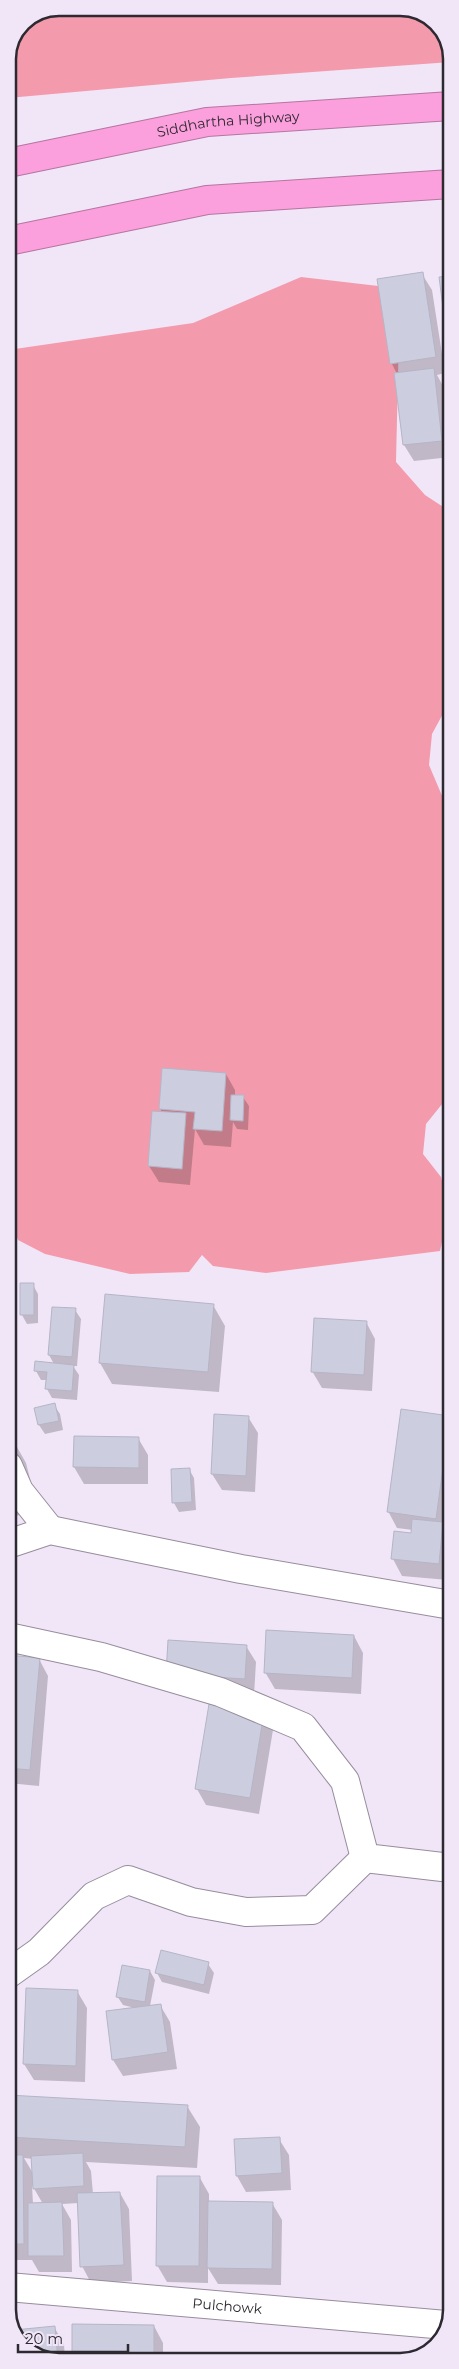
<svg xmlns="http://www.w3.org/2000/svg" width="459" height="2369" font-family="Montserrat,sans-serif">
	<rect width="100%" height="100%" fill="#f1e6f8"/>
	<path fill="#f39bac" d="M59,8H407L436,22L451,52V62L231,78L8,98V59L23,22Z
		M301,277L387,287L399,332L396,462L425,495L451,512V699L432,734L429,765L451,817V1093L426,1124L423,1154L441,1177L449,1209L440,1251L266,1273L213,1266L202,1255L189,1272L130,1274L45,1254L18,1240L8,1214V350L193,323Z"/>
	<path fill="#0003" fill-rule="evenodd" d="M422,274L432,290L445,373L437,375L443,386L451,457L414,461L404,445L397,374L392,364L378,280Z
		M226,1074L235,1090V1096L243,1097L249,1106L248,1130L237,1129L233,1122L231,1147L204,1145L195,1129L190,1185L159,1182L149,1166L162,1113L160,1108Z
		M33,1285L38,1294V1323L27,1324L22,1315Z
		M213,1305L225,1326L219,1392L112,1384L100,1363Z
		M53,1308L75,1310L81,1319L77,1366H73L79,1375L77,1400L52,1398L47,1389V1380H41L36,1371L54,1364L49,1355Z
		M366,1322L375,1339L372,1391L322,1388L312,1371Z
		M54,1405L60,1414L63,1430L45,1434L39,1425Z
		M248,1417L258,1433L255,1492L222,1490L212,1474Z
		M450,1417L451,1420V1508L449,1504L445,1529L451,1539V1545L448,1580L402,1576L393,1559L412,1534L413,1530L397,1528L388,1511Z
		M138,1438L148,1455V1484H84L74,1467Z
		M8,1439L9,1449L17,1447L26,1463L38,1510L8,1518Z
		M189,1469L194,1478L196,1510L179,1512L174,1503Z
		M354,1636L363,1653L361,1694L275,1689L265,1672Z
		M246,1646L256,1662L254,1695L177,1691Z
		M8,1657L39,1659L48,1676L39,1786L8,1783Z
		M264,1714L273,1730L259,1814L206,1805L197,1789Z
		M208,1964L214,1973L209,1994L162,1982L157,1973Z
		M150,1971L155,1980L150,2006L160,2005L170,2022L177,2069L123,2076L113,2060L135,2008L123,2005L117,1996Z
		M77,1991L87,2008L85,2082L34,2080L24,2064Z
		M8,2096L187,2106L200,2127L197,2168L86,2162L91,2171L93,2194L120,2193L129,2209L132,2281L91,2283L82,2266L79,2203L62,2204L71,2220L72,2272H39L32,2260H8ZM24,2158L33,2159L34,2175ZM32,2185L43,2204H33Z
		M279,2139L289,2155L291,2190L246,2192L237,2176Z
		M200,2178L209,2194V2202L272,2203L282,2220L281,2285L218,2284L208,2268V2283L167,2282L157,2265Z
		M73,2326H154L163,2343V2361H73Z
		M54,2327L64,2344L65,2361H52L23,2347L15,2331Z"/>
	<path fill="#cdcde0" stroke="#b5b5c7" d="M423,272L436,357L390,364L377,279Z
		M451,276V346H448L439,277Z
		M445,354H451V376H447Z
		M434,368L442,441L403,445L394,373Z
		M162,1068L226,1073L222,1131L193,1129L195,1112L159,1109Z
		M231,1095H244L243,1121L230,1120Z
		M152,1111L186,1113L182,1169L148,1166Z
		M20,1283H34V1315H20Z
		M105,1294L214,1304L208,1372L99,1363Z
		M52,1307L76,1308L72,1357L48,1355Z
		M314,1318L367,1321L364,1375L311,1372Z
		M35,1361L74,1365L72,1391L45,1389L47,1372L34,1371Z
		M55,1403L59,1421L38,1425L34,1408Z
		M401,1409L450,1416L436,1519L387,1512Z
		M214,1414L249,1416L246,1476L211,1474Z
		M74,1436L139,1437V1468L73,1467Z
		M190,1468L192,1502L172,1503L171,1469Z
		M412,1519L443,1522L439,1564L391,1559L394,1531L411,1533Z
		M266,1630L354,1635L352,1678L264,1673Z
		M168,1640L247,1645L245,1679L166,1674Z
		M8,1655L40,1658L30,1770L8,1768Z
		M209,1704L264,1713L250,1798L195,1789Z
		M161,1950L209,1962L204,1985L155,1973Z
		M122,1965L150,1970L145,2002L116,1997Z
		M26,1988L78,1990L76,2066L23,2064Z
		M161,2004L168,2052L112,2060L106,2011Z
		M8,2095L188,2105L185,2147L8,2137Z
		M280,2137L282,2173L236,2176L234,2139Z
		M83,2153L84,2186L33,2189L31,2156Z
		M8,2155H23L24,2244H8Z
		M157,2176H200L199,2266H156Z
		M120,2192L124,2265L80,2267L77,2193Z
		M208,2201L273,2202L272,2269L207,2268Z
		M62,2202L64,2256H28V2203Z
		M72,2324L154,2325V2361H72Z
		M55,2326L58,2361H52L23,2347L14,2330Z"/>
	<g fill="none" stroke-linecap="round" stroke-linejoin="round">
		<g stroke="#978d9c" stroke-width="30">
			<g id="street">
				<path d="M8,1466L19,1491L50,1530"/>
				<path d="M8,1544L50,1530L241,1569L451,1605"/>
				<path d="M8,1637L101,1657L220,1692L303,1727L345,1781L365,1858L451,1868"/>
				<path d="M8,1974L39,1952L94,1896L128,1880L191,1902L246,1912L312,1910L365,1858"/>
				<path id="s1" d="M8,2287L446,2325"/>
			</g>
		</g>
		<g stroke="#b476a0" stroke-width="30">
			<g id="highway">
				<path id="s2" d="M8,163L207,122L451,106"/>
				<path d="M8,241L207,200L451,184"/>
			</g>
		</g>
		<use href="#street" stroke="#fff" stroke-width="28"/>
		<use href="#highway" stroke="#fc9fdd" stroke-width="28"/>
	</g>
	<g text-anchor="middle" dominant-baseline="central" stroke-width="4.5" stroke-linejoin="round" paint-order="stroke">
		<g font-size="14" fill="#2d2930" stroke="#f1e6f8">
			<text stroke="none"><textPath href="#s2" startOffset="224">Siddhartha Highway</textPath></text>
			<text stroke="none"><textPath href="#s1" startOffset="220">Pulchowk</textPath></text>
		</g>
	</g>
	<path d="M0 0H459V2369H0ZM59 16H400A43 43 0 0 1 443 59V2310A43 43 0 0 1 400 2353H59A43 43 0 0 1 16 2310V59A43 43 0 0 1 59 16Z" fill="#f1e6f8" fill-rule="evenodd"/>
	<path fill="none" stroke="#2d2930" stroke-width="2.5" d="M59 16H400A43 43 0 0 1 443 59V2310A43 43 0 0 1 400 2353H59A43 43 0 0 1 16 2310V59A43 43 0 0 1 59 16Z"/>
	<path d="M18 2344v8h110v-8" fill="none" stroke="#2d2930" stroke-width="2.5"/>
	<text x="25" y="2344" font-size="15" fill="#2d2930" stroke="#f1e6f8" stroke-width="4" paint-order="stroke">20 m</text>
</svg>
